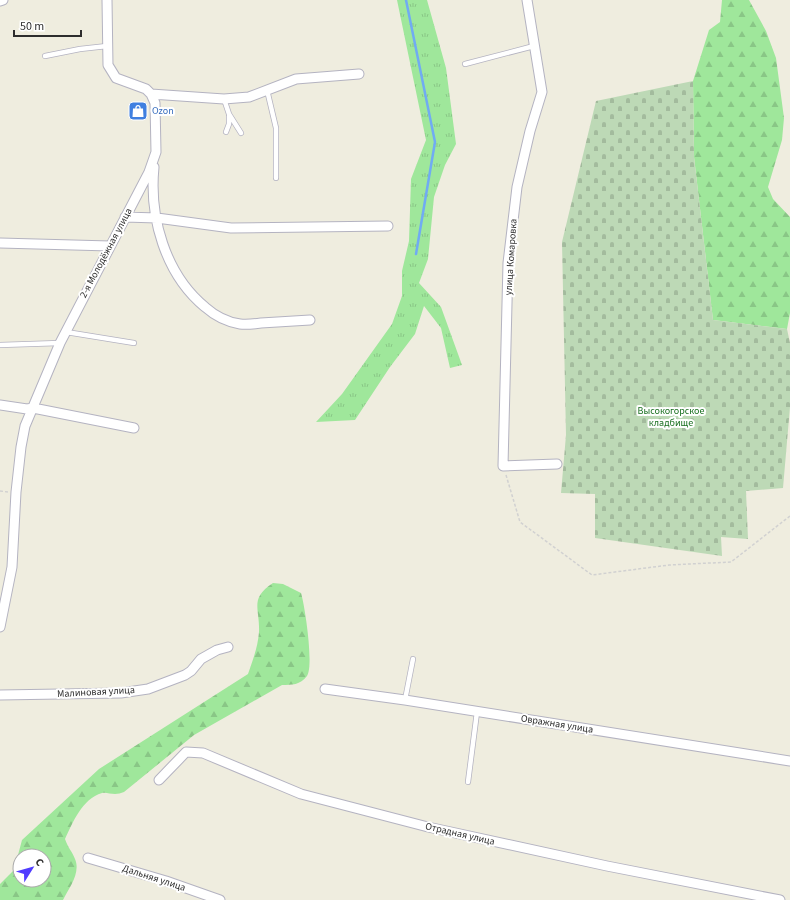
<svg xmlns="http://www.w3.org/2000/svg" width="790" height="900" font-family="'Source Sans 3',sans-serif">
	<defs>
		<pattern id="grass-tufts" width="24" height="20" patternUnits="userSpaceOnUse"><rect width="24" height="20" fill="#9fe79b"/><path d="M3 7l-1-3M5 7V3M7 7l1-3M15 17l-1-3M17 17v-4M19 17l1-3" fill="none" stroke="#89c686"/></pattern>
		<pattern id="forest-firs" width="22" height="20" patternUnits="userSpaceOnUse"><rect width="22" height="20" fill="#9fe79b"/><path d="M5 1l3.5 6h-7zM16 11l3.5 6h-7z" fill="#89c686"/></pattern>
		<pattern id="cemetery-stones" width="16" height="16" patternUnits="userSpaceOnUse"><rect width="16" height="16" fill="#bdd9b6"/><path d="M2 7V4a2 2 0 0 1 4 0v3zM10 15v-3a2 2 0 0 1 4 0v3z" fill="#a3bb9d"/></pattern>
	</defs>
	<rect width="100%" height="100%" fill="#efeddf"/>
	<path fill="url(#grass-tufts)" d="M397,0H427L446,68L456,144L445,165L434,197L428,259L419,283L441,307L462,365L450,368L441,328L424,306L415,334L390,367L355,420L316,422L342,394L392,324L402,296V271L409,241L411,179L426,140Z"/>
	<path fill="url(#forest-firs)" fill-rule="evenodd" d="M722,0H749L766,31L776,58L784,118L782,140L768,187L773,199L790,217V313L787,329L713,320L694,157L693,81L709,30L720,22Z
		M273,583L283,584L301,593C305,606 314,666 307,676C300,685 292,685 282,685L194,735L124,792C121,793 118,794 115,794C110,794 106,792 102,793C82,799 73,822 65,839C68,848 72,851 75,859C81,873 69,888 63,900H0V884L14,870L22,840L99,769L248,674C253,660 258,646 259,632C260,608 249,599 273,583ZM20,856H44V880H20Z"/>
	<path fill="url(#cemetery-stones)" d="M693,81L694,157L713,320L787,329L790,343V407L783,488L746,491L748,539L721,537L722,556L595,538V494L561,493L566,435L562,242L596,101Z"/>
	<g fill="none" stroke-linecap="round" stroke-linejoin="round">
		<path stroke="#70abf3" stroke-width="2.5" d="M406,0L435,142L416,254"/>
		<g stroke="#b4b3c1" stroke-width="6">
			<path id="lane" d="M45,56L80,49L107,46
				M465,64L534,46
				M267,90L276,128V178
				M224,99L229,114L241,133
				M226,132L229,124V116
				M66,332L134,343
				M0,345L60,343
				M405,700L413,659
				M468,782L477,712"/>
		</g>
		<g stroke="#b4b3c1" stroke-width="11">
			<path id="street" d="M107,0L108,65L116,78L146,89L151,94L224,99L249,97L296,79L359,74
				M527,0L542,92L530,131L517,187L508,263L503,466L557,464
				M0,1L3,0
				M154,167C149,217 165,274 205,307C214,315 227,322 240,324C246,325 254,324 261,323C277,322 293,321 310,320
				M125,217L157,218L231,228L388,226
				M0,243L110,246
				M0,405L27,409L33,408L134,428
				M0,627L12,567L16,492L21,447L25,426L60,343L149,172L156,152L155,103L151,94
				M325,689L405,700L790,761
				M0,695L121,693L148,689L185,675L191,671L201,659L217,650L228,647
				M159,780L186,752L203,753L301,794L428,827L607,866L780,900
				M88,858L166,881L220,900"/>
		</g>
		<path stroke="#d1d1d1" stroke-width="1.5" stroke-dasharray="3 2" stroke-linecap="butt" d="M506,475L520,522L592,575L669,565L731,562L790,516
			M0,491L8,492"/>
		<use href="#lane" stroke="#fff" stroke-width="4.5"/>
		<use href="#street" stroke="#fff" stroke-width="9"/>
	</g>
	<defs>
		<g id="shop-square" transform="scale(1)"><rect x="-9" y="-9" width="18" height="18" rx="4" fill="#3f7fe0" stroke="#fff"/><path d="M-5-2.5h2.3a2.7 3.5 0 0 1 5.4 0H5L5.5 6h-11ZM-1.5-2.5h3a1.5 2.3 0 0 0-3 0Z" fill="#fff"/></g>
	</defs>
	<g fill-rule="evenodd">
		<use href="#shop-square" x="138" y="111"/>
	</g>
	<g text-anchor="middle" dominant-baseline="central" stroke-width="4" stroke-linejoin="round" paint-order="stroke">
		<g font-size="10" fill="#366cbe" stroke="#fff" text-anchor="start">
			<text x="152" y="111">Ozon</text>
		</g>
		<g font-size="10" fill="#2d2d2d" stroke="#fff">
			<text transform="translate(106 253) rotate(-62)">2-я Молодёжная улица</text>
			<text transform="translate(511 257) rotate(-86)">улица Комаровка</text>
			<text transform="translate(96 692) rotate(-3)">Малиновая улица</text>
			<text transform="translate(557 724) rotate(9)">Овражная улица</text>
			<text transform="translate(460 834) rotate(13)">Отрадная улица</text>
			<text transform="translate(154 878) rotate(18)">Дальняя улица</text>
		</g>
		<g font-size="10" fill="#186f1f" stroke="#fff">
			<text x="671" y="411">Высокогорское<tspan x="671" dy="12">кладбище</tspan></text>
		</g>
	</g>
	<g transform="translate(32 868) rotate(53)"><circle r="19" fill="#ffffff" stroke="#ababab"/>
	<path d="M0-3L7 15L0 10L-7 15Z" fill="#503cff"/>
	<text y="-6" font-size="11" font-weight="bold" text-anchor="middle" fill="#2d2d2d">С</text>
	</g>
	<path d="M14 30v6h67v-6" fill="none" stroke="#2d2d2d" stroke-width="2"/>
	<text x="20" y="30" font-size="12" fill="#2d2d2d" stroke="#ffffff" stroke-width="3" paint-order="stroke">50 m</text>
</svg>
